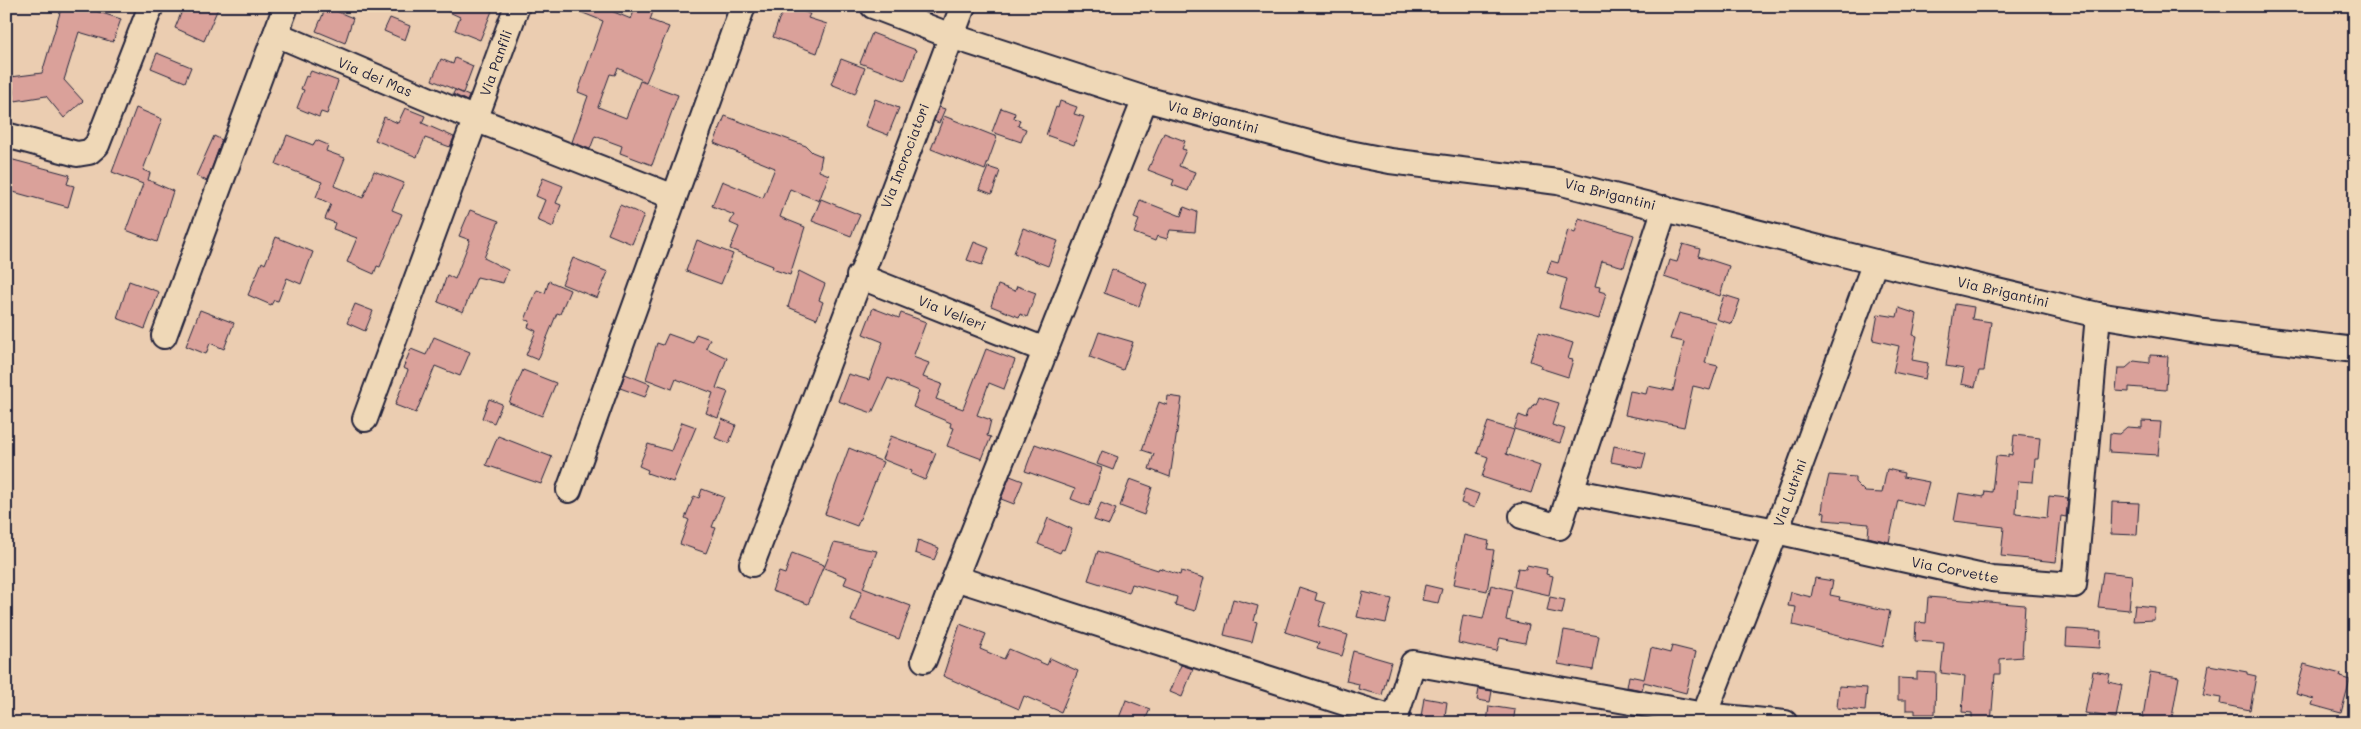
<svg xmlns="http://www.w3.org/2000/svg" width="2361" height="729" font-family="Mali,sans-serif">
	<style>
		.building { fill: #daa19a; stroke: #22223b }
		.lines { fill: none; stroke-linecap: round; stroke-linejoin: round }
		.minor-casing { stroke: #22223b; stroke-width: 28 }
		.minor { stroke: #efd8b7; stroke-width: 24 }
		.labels { text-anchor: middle; stroke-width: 4; stroke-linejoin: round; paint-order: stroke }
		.street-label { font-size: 14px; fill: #22223b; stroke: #efd8b7 }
	</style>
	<rect width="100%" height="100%" fill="#ebcdb1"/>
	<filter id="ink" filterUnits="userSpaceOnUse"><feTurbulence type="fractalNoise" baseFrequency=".02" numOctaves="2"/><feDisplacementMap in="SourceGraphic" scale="10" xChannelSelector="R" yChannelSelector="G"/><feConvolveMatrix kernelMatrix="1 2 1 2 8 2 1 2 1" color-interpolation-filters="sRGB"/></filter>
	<g filter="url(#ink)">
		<g class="building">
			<polygon points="62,6 90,6 89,9 121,19 113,42 79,32 64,80 83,101 64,118 46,96 15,101 11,77 42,73"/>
			<polygon points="184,6 219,6 204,41 175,28"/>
			<polygon points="436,6 479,6 492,11 480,40 455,30 460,17"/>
			<polygon points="580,6 599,6 631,19 636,6 655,6 650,20 669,27 646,82 618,68 615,75 610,74 598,107 626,118 640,81 678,95 652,165 620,153 622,146 595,136 590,149 572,142 588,96 578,92 603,21 578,11"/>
			<polygon points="326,7 353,18 345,43 316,31"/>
			<polygon points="793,8 810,14 808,18 827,24 817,53 773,37 779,19 783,13"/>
			<polygon points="390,18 410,26 405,40 384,31"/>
			<polygon points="872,33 916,50 905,80 860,63"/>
			<polygon points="157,53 191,67 185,82 151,68"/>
			<polygon points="455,58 473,66 463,93 432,80 441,59 453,64"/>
			<polygon points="841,59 865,68 855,94 831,84"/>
			<polygon points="311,71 338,81 327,114 321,112 319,117 297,108 304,90 301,89 306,76 308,77"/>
			<polygon points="455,90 469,96 467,101 453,94"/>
			<polygon points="875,99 899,108 888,135 865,126"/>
			<polygon points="1060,101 1077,107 1074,114 1084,117 1074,145 1046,135 1056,107 1058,108"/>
			<polygon points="939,107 945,109 939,123 934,121"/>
			<polygon points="136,108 162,119 143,170 150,173 148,180 173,191 157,242 126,230 143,184 112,172"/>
			<polygon points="405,108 425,116 422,123 454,137 450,147 425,138 417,157 375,140 384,117 398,123"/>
			<polygon points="1001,108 1015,113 1014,118 1020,120 1018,126 1026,129 1021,142 992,132"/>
			<polygon points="725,116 806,146 812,152 822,156 819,171 829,175 819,201 790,189 780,217 805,227 790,275 772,269 773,266 730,249 739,227 730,223 734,215 712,206 722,181 763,198 775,168 714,143"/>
			<polygon points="944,116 997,137 985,170 931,149"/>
			<polygon points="1164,133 1185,141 1182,149 1186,150 1179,166 1195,172 1188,191 1172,185 1174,180 1148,170"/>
			<polygon points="287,135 313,145 316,140 328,145 326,151 345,158 334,186 363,198 374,171 404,183 392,210 402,214 380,267 377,266 374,274 347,262 357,238 333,229 335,223 325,219 331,204 316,197 322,182 276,164"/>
			<polygon points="214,136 222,140 207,181 196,176"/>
			<polygon points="6,158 70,175 67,184 74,186 68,207 6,190"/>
			<polygon points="988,167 1000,171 992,194 979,189"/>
			<polygon points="543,178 563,186 556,203 561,205 553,227 537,220 545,200 536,196"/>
			<polygon points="821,199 860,215 851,236 812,221"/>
			<polygon points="1140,200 1181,216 1184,207 1197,212 1195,232 1170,230 1167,239 1157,236 1155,241 1134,233 1139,220 1134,218"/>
			<polygon points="620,205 644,215 632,244 608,234"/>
			<polygon points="470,210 499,221 484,258 508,270 503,283 477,277 463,312 438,302 447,275 455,279 470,240 459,236"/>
			<polygon points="1579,218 1634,235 1624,267 1602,261 1595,286 1600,287 1599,291 1606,293 1599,319 1559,308 1567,279 1547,273 1551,261 1558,263 1568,230 1575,233"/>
			<polygon points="1023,228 1058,241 1048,266 1014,253"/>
			<polygon points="276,237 313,252 301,284 287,278 278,301 274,300 271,305 248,295 262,262 265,264"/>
			<polygon points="697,240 733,254 721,284 686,271"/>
			<polygon points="974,242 989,248 982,265 967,260"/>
			<polygon points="1683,244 1700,249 1698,256 1729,266 1720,296 1664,277 1669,260 1677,262"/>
			<polygon points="573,258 608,272 597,298 562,284"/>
			<polygon points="1112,269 1147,284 1139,306 1104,293"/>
			<polygon points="799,271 825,284 819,300 823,302 817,319 788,307"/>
			<polygon points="129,281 159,292 145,329 117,318"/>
			<polygon points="549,281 570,290 560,314 557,313 538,360 526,355 536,331 528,327 530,321 525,320 537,290 545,293"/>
			<polygon points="998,285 1015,291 1017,286 1036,293 1027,317 1020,314 1019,317 991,306"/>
			<polygon points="1724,295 1740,300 1732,324 1716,319"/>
			<polygon points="355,304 373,311 365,331 347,323"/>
			<polygon points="1955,304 1974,307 1972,319 1991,322 1984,371 1979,371 1975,387 1961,384 1964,369 1946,366"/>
			<polygon points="873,308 899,318 901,313 926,322 913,357 929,363 923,377 942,384 936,399 963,409 986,349 1015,360 1004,389 989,383 977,415 991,420 987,436 991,437 982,459 947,446 954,428 950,427 951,423 913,407 919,391 888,378 872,413 838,401 848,374 869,380 883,342 863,334"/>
			<polygon points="1899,308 1917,314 1913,335 1917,336 1912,360 1928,363 1925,379 1893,372 1899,346 1873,340 1878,314 1897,317"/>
			<polygon points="200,310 234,323 224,349 210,343 206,354 186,346"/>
			<polygon points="1679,313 1715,322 1705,363 1718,366 1710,390 1693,386 1684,427 1625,415 1630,391 1646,394 1648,386 1673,391 1684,342 1670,339"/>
			<polygon points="1099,332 1133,342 1123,370 1090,357"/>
			<polygon points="1539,332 1573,343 1568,359 1573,360 1568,377 1540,368 1541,365 1530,361"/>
			<polygon points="668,334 693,343 696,334 710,339 706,348 727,358 716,388 728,392 718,418 706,413 713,393 676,379 672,389 646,379 657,343 663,345"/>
			<polygon points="434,337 470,352 460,376 435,366 416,413 395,405 408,370 403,368 411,349 426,355"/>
			<polygon points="2150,355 2168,356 2166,390 2129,387 2129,392 2116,391 2118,368 2126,368 2134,361 2150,363"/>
			<polygon points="523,370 556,383 542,416 509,403"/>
			<polygon points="625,374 650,384 645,397 620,388"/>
			<polygon points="1168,396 1182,398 1170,477 1149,469 1154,454 1142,450 1159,402 1167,405"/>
			<polygon points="1539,397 1559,403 1552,425 1565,429 1560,443 1514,429 1519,415 1527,418 1530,409 1532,409 1534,404 1536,405"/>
			<polygon points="489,399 502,404 494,423 482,418"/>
			<polygon points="722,419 736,425 729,443 715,438"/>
			<polygon points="2142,421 2161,422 2158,455 2109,452 2110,433 2119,434 2127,427 2142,428"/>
			<polygon points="682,422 696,427 673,482 647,473 648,470 639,466 648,444 671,451"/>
			<polygon points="1488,422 1514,430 1506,454 1540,466 1531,493 1482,477 1488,457 1477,453"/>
			<polygon points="2014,435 2040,438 2038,459 2035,459 2033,482 2018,481 2016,514 2047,518 2049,496 2068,498 2066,517 2061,516 2056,562 2001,556 2004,527 1954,521 1959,493 1984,497 1985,491 1992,492 1996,456 2008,457 2008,454 2012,455"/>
			<polygon points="498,436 552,457 541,484 486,465"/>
			<polygon points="891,436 936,453 925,480 911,474 912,471 882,459"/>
			<polygon points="1035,444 1102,468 1089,506 1071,499 1075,489 1025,471"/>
			<polygon points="1614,446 1646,453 1642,468 1611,462"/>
			<polygon points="849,448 883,462 857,526 825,514"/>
			<polygon points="1102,451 1118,457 1113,470 1097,464"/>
			<polygon points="1887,469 1904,473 1903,477 1929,482 1923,506 1898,500 1889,542 1868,537 1869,524 1824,520 1825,513 1822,512 1824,496 1829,475 1855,477 1855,482 1865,492 1882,493"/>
			<polygon points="1010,476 1023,481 1014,504 1001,499"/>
			<polygon points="1130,479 1152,487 1144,515 1120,506"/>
			<polygon points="702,489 724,497 712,527 716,528 706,553 680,544 689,520 685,518 694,496 699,498"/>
			<polygon points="1465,489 1479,494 1474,508 1461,503"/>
			<polygon points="2112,502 2139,503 2137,535 2111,534"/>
			<polygon points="1101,503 1116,509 1109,525 1094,520"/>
			<polygon points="1048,518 1072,529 1064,550 1062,549 1060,553 1038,544"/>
			<polygon points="1464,535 1489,541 1487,549 1494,550 1487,591 1454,584"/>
			<polygon points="918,540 939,548 934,560 915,553"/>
			<polygon points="834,543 877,551 863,588 911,606 899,639 851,621 862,591 844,584 847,577 824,568"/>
			<polygon points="1098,551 1158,570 1159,568 1180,575 1181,571 1204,578 1195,611 1175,605 1177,597 1132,584 1129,593 1088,580"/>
			<polygon points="792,553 824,565 808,604 772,591 779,572 785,574"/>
			<polygon points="1527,565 1547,569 1546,574 1553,576 1549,595 1514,587 1518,568 1526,569"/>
			<polygon points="2103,572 2132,575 2129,610 2098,607"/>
			<polygon points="1815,578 1833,581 1830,595 1840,597 1839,600 1890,611 1883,647 1793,625 1796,607 1788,606 1791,592 1811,597"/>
			<polygon points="1425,585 1442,589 1438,603 1422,600"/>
			<polygon points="1491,585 1512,590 1506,620 1529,625 1525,643 1500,638 1497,651 1458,643 1463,615 1483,619"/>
			<polygon points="1299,587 1317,593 1315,600 1325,603 1318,626 1348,635 1342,656 1317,649 1319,643 1285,632"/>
			<polygon points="1363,592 1392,599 1386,623 1357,617"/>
			<polygon points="1550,597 1565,600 1562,614 1547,611"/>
			<polygon points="1928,597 2025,605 2022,657 2000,659 2000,674 1995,674 1991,723 1972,723 1972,713 1962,712 1965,676 1941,673 1944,643 1915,641 1916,622 1926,623"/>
			<polygon points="1233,599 1258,606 1254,621 1257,622 1252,642 1224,635"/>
			<polygon points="2135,605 2155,607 2154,620 2133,621"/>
			<polygon points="960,624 986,634 980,649 1004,659 1009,649 1047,665 1050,658 1078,671 1061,712 1024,696 1019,709 943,676"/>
			<polygon points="2067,629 2101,631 2100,648 2066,646"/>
			<polygon points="1564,630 1599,636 1593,670 1558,664"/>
			<polygon points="1672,646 1696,652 1686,693 1644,682 1642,690 1627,687 1629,676 1644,679 1651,648 1670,653"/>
			<polygon points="1353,651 1391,662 1382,695 1358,689 1359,684 1346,681"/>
			<polygon points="2304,664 2341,674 2340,677 2350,680 2341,713 2312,705 2314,699 2296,694"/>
			<polygon points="1181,665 1193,669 1182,697 1170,692"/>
			<polygon points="2209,665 2247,672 2247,674 2256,676 2250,710 2220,704 2221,698 2203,695"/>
			<polygon points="2093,671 2110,674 2108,682 2122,685 2116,718 2085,713"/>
			<polygon points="1917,672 1936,673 1935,714 1915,714 1915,710 1906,710 1906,700 1898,700 1898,678 1917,679"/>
			<polygon points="2150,672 2179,677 2171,723 2142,723"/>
			<polygon points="1839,686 1867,688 1865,711 1837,708"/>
			<polygon points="1479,689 1492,691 1490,702 1477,700"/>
			<polygon points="1424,698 1447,702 1444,723 1420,723"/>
			<polygon points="1126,700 1150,709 1144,723 1117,723"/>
			<polygon points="1489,706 1515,710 1513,723 1487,723"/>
		</g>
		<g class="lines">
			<defs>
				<g id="minor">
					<polyline points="873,6 951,36 1145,99 1339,151 1390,161 1558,182 1875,262 2098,315 2204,332 2355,350"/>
					<polyline points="276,34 475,119 674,197"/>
					<polyline points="1145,99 955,578 1395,719 1413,663 1704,715 1785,723"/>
					<polyline points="6,135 77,154 89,152 97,145 151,6"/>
					<polyline points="859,276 1045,350"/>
					<polyline points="164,336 286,6"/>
					<polyline points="365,419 517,6"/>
					<polyline points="569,490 743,6"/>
					<polyline points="1571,491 1776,531 1992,579 2074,585 2098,315"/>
					<polyline points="1522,516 1559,527 1665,208"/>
					<polyline points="752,564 963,6"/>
					<polyline points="924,660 955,578"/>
					<polyline points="1701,723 1776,531 1875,262"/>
				</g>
			</defs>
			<use href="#minor" class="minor-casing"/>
			<use href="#minor" class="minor"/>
		</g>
	</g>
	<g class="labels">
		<g class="street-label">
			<text transform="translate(496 63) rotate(-70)" y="5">Via Panfili</text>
			<text transform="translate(375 77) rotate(23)" y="5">Via dei Mas</text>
			<text transform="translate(1213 117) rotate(15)" y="5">Via Brigantini</text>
			<text transform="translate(905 156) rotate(-69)" y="5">Via Incrociatori</text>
			<text transform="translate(1610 194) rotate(14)" y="5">Via Brigantini</text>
			<text transform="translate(2003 292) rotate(13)" y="5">Via Brigantini</text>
			<text transform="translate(952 313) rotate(22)" y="5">Via Velieri</text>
			<text transform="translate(1790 493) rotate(-70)" y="5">Via Lutrini</text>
			<text transform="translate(1955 570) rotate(11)" y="5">Via Corvette</text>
		</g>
	</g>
	<rect width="2361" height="729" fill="none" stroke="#efd8b7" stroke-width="25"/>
	<rect x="12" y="12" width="2336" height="704" fill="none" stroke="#22223b" stroke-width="2" filter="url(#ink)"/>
</svg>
